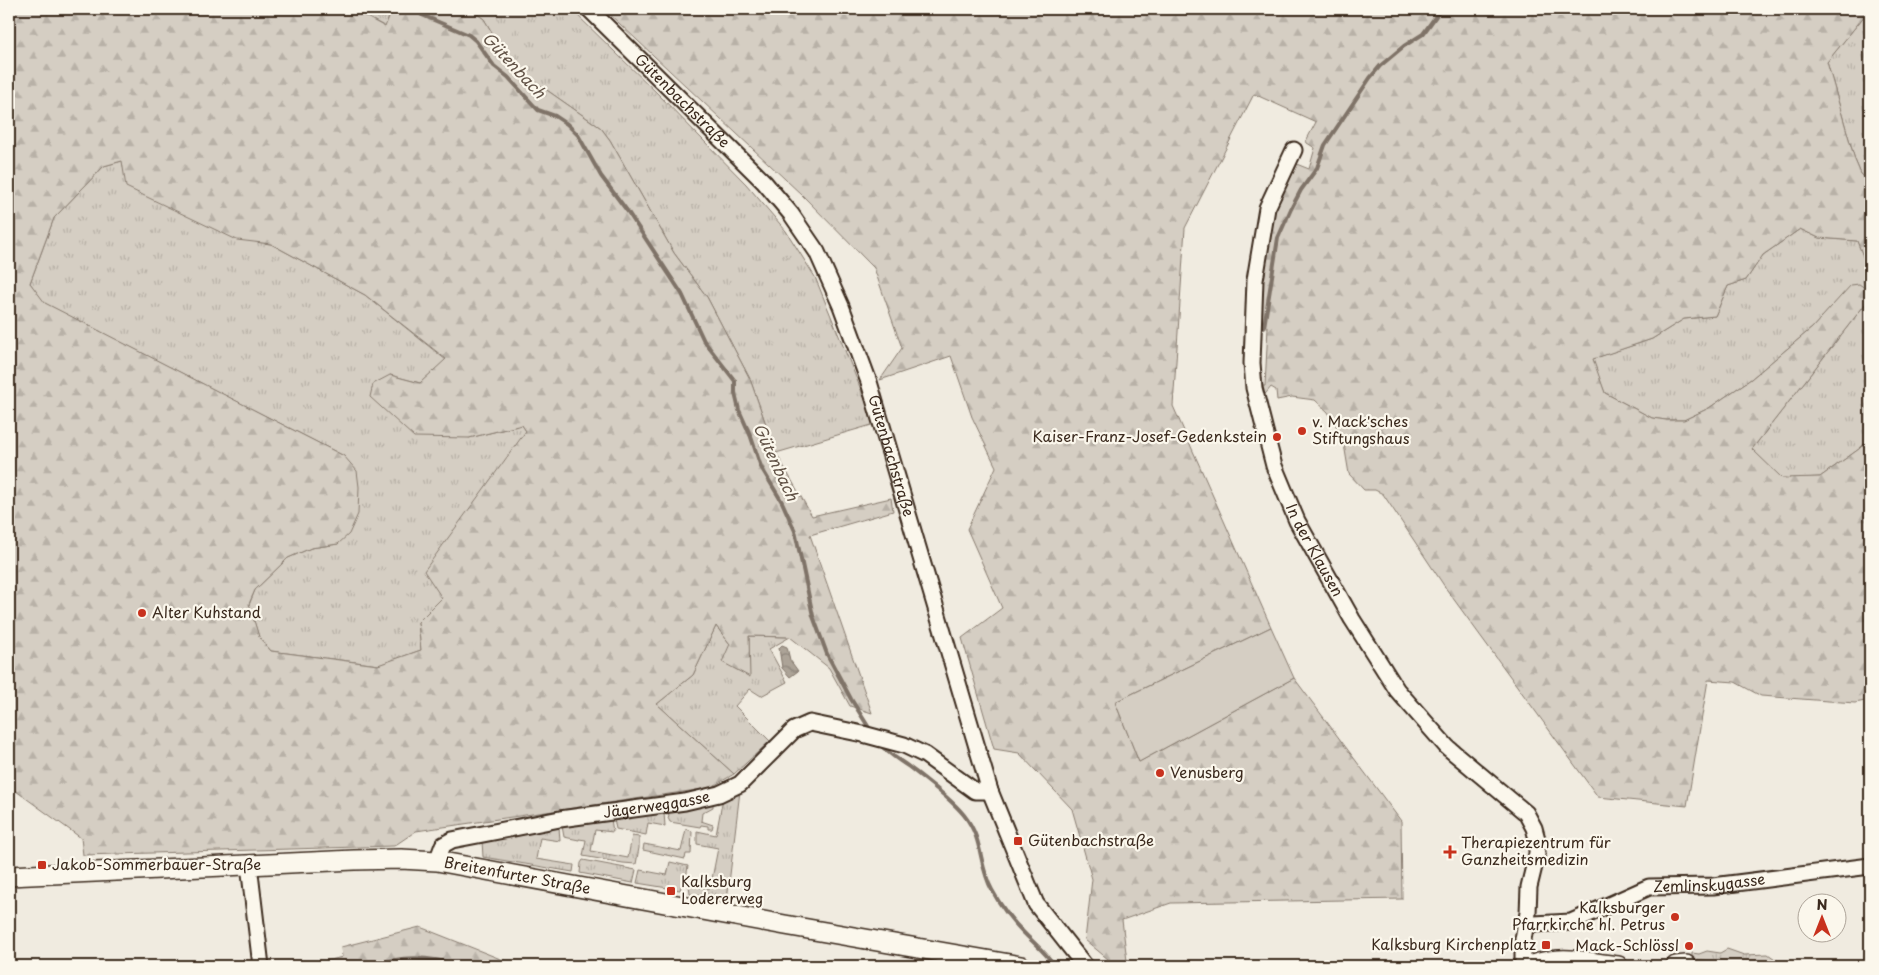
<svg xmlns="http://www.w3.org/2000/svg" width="1879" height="975" font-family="'Playpen Sans',sans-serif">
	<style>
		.grass { fill: url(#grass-tufts); stroke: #887c70 }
		.forest { fill: url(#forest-firs); stroke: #887c70; fill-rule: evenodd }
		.garden { fill: #d5cec3; stroke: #887c70 }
		.water { fill: url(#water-waves); stroke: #7f7367 }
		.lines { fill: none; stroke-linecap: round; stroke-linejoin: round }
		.stream { stroke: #7f7367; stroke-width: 4 }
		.minor-casing { stroke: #3b2a1e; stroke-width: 19 }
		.major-casing { stroke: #3b2a1e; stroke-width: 22 }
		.minor { stroke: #fbf7ec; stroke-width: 15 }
		.major { stroke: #fbf7ec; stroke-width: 19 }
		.poi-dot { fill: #c8321e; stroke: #fbf7ec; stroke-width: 2 }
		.labels { text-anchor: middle; stroke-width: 4.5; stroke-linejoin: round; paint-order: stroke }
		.street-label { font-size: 15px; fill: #3b2a1e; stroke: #fbf7ec }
		.poi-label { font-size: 15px; fill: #3b2a1e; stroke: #fbf7ec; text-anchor: start }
		.water-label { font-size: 16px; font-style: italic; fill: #635448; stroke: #fbf7ec }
	</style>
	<defs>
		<pattern id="grass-tufts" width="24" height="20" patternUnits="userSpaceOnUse" patternTransform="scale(1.25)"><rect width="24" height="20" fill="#d5cec3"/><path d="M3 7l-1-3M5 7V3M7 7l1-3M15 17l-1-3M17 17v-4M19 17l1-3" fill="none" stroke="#b8b1a7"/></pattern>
		<pattern id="forest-firs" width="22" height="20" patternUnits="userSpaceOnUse" patternTransform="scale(1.25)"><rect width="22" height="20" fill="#d5cec3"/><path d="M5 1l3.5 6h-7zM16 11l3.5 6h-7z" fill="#b8b1a7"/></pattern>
		<pattern id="water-waves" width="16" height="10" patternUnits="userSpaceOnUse" patternTransform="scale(1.25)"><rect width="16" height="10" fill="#aca397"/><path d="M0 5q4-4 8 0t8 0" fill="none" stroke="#8d857b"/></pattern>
	</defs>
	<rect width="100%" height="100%" fill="#f0ebe0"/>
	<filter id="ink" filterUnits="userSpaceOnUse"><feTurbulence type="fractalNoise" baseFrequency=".02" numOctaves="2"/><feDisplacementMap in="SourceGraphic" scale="10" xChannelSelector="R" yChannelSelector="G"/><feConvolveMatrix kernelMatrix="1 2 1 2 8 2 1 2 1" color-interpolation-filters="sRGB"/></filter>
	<g filter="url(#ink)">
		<g class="grass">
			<polygon points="352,9 392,9 386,27"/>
			<polygon points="470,9 571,9 658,94 746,184 786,231 815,277 875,424 776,453 750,379 707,297 674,253 610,140 601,128 511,65 484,19"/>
			<polygon points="1870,9 1870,182 1861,174 1855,160 1827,62"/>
			<polygon points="122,161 237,239 271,244 365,295 446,360 420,383 390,375 469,438 522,425 526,431 442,598 418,622 421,650 379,665 271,651 259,637 249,605 255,590 288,558 311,548 338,544 344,456 44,303 30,283 54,218 104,166"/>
			<polygon points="1800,229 1819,238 1857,241 1865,261 1870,261 1870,438 1859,449 1820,477 1782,479 1752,449 1866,303 1851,286 1812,328 1751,379 1709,408 1684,420 1666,420 1652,418 1605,393 1592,359 1652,339 1684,319 1715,316 1728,286 1746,280 1763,255"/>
			<polygon points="716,626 730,644 749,677 749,636 790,637 769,649 787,682 761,696 750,689 735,706 770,741 734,774 657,704 693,675"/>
			<polygon points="740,791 727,900 690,894 689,885 710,889 718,848 697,844 697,831 716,835 723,798"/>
			<polygon points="713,803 713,807 702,813 701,821 713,825 712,829 708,829 708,826 701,825 700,827 670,822 668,818 669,815 667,812"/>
			<polygon points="664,813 665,826 648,823 646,835 616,829 614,819"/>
			<polygon points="611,819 613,832 595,830 591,851 628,858 632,836 639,837 639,848 636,864 623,863 583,856 586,840 579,839 579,840 564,837 562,826"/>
			<polygon points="559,827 560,841 540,838 536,859 574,865 573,872 483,857 482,841"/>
			<polygon points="686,829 692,831 691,854 686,854 685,859 643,850 644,844 681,851"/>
			<polygon points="583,860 636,870 633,883 580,873 581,863"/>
			<polygon points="670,862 688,866 686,878 682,883 680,890 637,883 640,870 667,875"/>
			<polygon points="1727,949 1744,955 1768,954 1785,966 1728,966 1712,961 1692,959 1692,953 1699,954 1707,951 1720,953"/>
		</g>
		<g class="forest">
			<path d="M 9,9 L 352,9 L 385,27 L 392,9 L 470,9 L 484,19 L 511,65 L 601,128 L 610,140 L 674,253 L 707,297 L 750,379 L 776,453 L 812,516 L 891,498 L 893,511 L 810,535 L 872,713 L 850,706 L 829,668 L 790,637 L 749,636 L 750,677 L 722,662 L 730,644 L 716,626 L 693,675 L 657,704 L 734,774 L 710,788 L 416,831 L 394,846 L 83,855 L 81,838 L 9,786 ZM 122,161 L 126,187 L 237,240 L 271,244 L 365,295 L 446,359 L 420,383 L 390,375 L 373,384 L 370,397 L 414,437 L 469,438 L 522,425 L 526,431 L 424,571 L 442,598 L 418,622 L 421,650 L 378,665 L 271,651 L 259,637 L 249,604 L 255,590 L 288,558 L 311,548 L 338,544 L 349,534 L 358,514 L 359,487 L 357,471 L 344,456 L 45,303 L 30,283 L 54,218 L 104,166 Z"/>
			<polygon points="604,9 1870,9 1827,62 1855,160 1861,174 1870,182 1870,261 1865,261 1857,241 1819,238 1800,229 1763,255 1746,280 1728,286 1715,316 1684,319 1652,339 1593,359 1605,393 1652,418 1666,420 1684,420 1709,408 1751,379 1812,328 1851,285 1859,284 1865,288 1868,294 1866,303 1752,449 1782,478 1820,477 1859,449 1870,438 1870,700 1855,703 1761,696 1735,682 1708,680 1687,806 1598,797 1447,590 1383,494 1375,490 1364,490 1349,474 1344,444 1338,429 1328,412 1315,400 1292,397 1277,400 1276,390 1271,387 1261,399 1260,386 1265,386 1268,327 1258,326 1259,300 1269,217 1294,163 1309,169 1315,148 1307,143 1306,141 1316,122 1254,94 1185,228 1173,406 1271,627 1115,702 1139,762 1294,678 1401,821 1402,899 1171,903 1122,920 1127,961 1115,965 1085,940 1092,879 1072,809 1019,753 994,749 962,638 1002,608 967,529 996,467 972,417 951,356 880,380 902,348 874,268 802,195"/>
			<polygon points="420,927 518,966 309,966 342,957 341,947"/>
		</g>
		<polygon class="garden" points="1271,627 1294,678 1139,762 1115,702"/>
		<polygon class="water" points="782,645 787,647 790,660 798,671 790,677 782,668 779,648"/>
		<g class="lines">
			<g class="stream">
				<polyline points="415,9 422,15 469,35 476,41 494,66 508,77 538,110 555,116 567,124 578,135 601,176 628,212 682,294 704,341 735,381 735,393 739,410 751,437 761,467 782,502 795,531 813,616 827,654 851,699 871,731"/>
				<polyline points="1264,327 1278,238 1291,209 1301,190 1317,168 1325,145 1370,78 1380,66 1404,46 1423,34 1441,9"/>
				<path d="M 879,743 C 888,754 898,759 909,767 C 927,781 949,797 964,815 C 984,840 978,865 992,890 C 1000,905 1012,921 1024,933 C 1035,944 1046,953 1055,966"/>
				<path d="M 374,966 C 403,954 432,957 461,966"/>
			</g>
			<defs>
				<g id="minor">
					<path id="s1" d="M 589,9 L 764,182 L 791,214 L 817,252 L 841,306 L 869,382 L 990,791 L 1036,904 L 1085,966"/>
					<path id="s2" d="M 1294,150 L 1267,208 L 1255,280 L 1252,363 L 1254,388 L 1274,466 L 1297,521 L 1352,619 L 1397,690 L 1447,747 L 1526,813 L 1534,828 L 1537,839 L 1537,854 L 1529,887 L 1528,913 L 1523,939 L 1523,966"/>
					<path id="s3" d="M 437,861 L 443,845 L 452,840 L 560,819 L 685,802 L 719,794 L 740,784 L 794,730 L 810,723 L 863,734 L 904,745 L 925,755 L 975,791 L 990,791"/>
					<polyline points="249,865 261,966"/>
					<path id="s4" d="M 1525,926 L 1534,924 L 1571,922 L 1649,887 L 1713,886 L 1870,866"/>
				</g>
				<g id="major">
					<path id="s5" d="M 9,876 L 354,860 L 401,859 L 437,861 L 785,925 L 1021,966"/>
					<path d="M 1528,966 C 1565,954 1582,962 1618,966"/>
					<polyline points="1676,966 1686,965"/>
				</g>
			</defs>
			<use href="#minor" class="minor-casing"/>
			<use href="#major" class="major-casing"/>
			<use href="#minor" class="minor"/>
			<use href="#major" class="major"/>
		</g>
	</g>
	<g class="poi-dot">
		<circle cx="1302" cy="431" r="5"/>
		<circle cx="1277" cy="437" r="5"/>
		<circle cx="142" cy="613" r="5"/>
		<circle cx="1160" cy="773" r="5"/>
		<rect x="1013" y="836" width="10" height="10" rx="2.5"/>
		<path d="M1447.5 844.5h5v5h5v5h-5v5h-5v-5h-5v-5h5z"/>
		<rect x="37" y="860" width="10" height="10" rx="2.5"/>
		<rect x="666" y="886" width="10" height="10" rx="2.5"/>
		<circle cx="1675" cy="917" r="5"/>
		<rect x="1541" y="940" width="10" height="10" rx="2.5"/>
		<circle cx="1689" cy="946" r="5"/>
	</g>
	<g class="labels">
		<g class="street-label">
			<text dy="5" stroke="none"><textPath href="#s1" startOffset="131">Gütenbachstraße</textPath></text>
			<text dy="5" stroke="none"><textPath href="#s1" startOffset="551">Gütenbachstraße</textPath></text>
			<text dy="5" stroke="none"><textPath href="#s2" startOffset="419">In der Klausen</textPath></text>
			<text dy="5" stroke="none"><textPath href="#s3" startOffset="235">Jägerweggasse</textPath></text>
			<text dy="5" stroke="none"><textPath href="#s5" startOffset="510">Breitenfurter Straße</textPath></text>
			<text dy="5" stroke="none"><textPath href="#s4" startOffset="192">Zemlinskygasse</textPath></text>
		</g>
		<g class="poi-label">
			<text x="1312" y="427">v. Mack'sches<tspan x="1312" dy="17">Stiftungshaus</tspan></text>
			<text x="1267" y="442" text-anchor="end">Kaiser-Franz-Josef-Gedenkstein</text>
			<text x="152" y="618">Alter Kuhstand</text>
			<text x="1170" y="778">Venusberg</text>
			<text x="1028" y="846">Gütenbachstraße</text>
			<text x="1461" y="848">Therapiezentrum für<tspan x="1461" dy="17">Ganzheitsmedizin</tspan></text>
			<text x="52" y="870">Jakob-Sommerbauer-Straße</text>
			<text x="681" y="887">Kalksburg<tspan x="681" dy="17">Lodererweg</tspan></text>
			<text x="1665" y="913" text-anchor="end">Kalksburger<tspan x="1665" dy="17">Pfarrkirche hl. Petrus</tspan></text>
			<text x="1536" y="950" text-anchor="end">Kalksburg Kirchenplatz</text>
			<text x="1679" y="951" text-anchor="end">Mack-Schlössl</text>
		</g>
		<g class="water-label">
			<text transform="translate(514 65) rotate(47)" y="6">Gütenbach</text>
			<text transform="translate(776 462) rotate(65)" y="6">Gütenbach</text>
		</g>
	</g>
	<rect width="1879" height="975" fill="none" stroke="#fbf7ec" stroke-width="30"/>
	<rect x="15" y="15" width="1849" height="945" fill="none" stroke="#3b2a1e" stroke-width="2" filter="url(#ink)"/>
	<g transform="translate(1822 918)"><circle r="24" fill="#fbf7ec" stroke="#aea59a"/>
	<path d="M0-4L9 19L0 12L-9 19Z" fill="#c8321e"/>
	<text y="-8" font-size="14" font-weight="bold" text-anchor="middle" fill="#3b2a1e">N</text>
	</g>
</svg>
